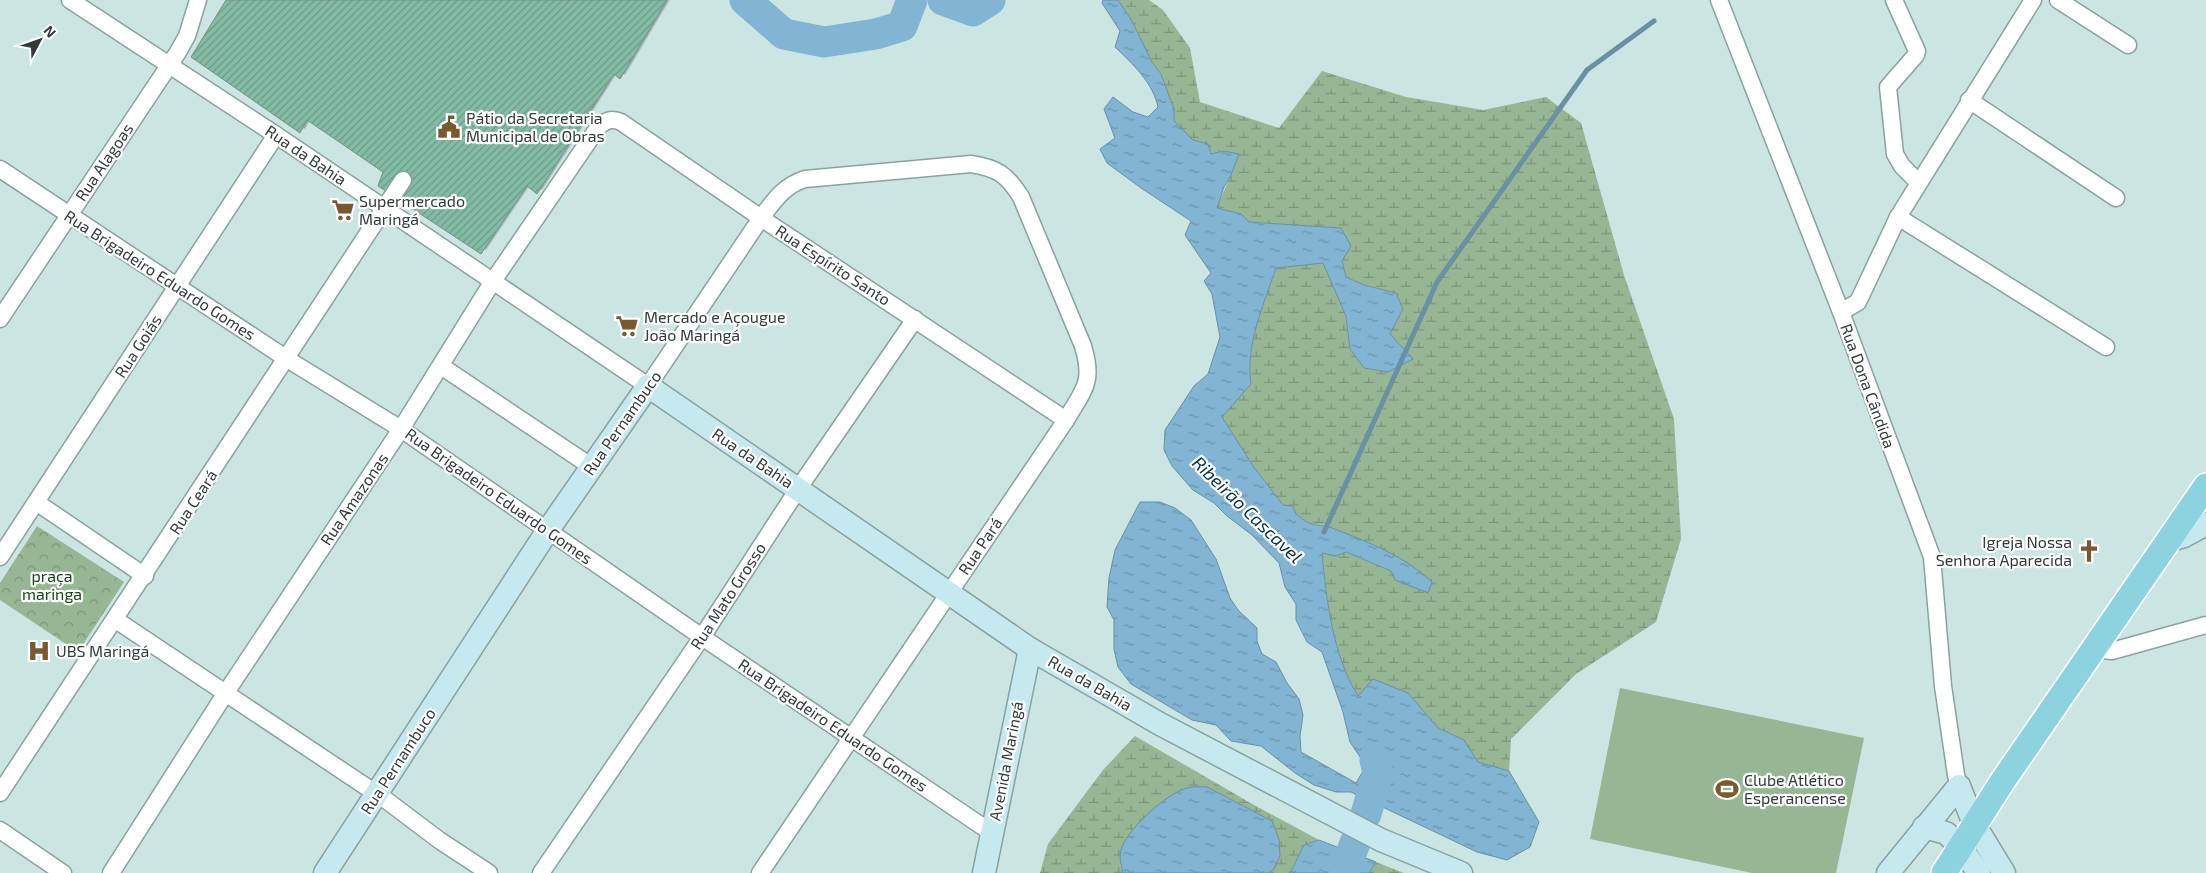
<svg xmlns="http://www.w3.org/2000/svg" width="2206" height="873" font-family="'Exo 2',sans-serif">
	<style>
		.grass { fill: #97b694 }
		.wetland { fill: url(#wetland-marsh) }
		.park { fill: url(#park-crowns) }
		.water { fill: url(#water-ripples); stroke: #6a90a5 }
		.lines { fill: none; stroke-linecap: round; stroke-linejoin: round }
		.stream { stroke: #6a90a5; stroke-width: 5 }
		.river { stroke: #82b4d3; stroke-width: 31 }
		.building { fill: url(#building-hatch); stroke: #7a8f86; filter: url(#shadow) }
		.street-casing { stroke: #89a2a0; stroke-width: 19 }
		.secondary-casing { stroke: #89a2a0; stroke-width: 25 }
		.primary-casing { stroke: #fff; stroke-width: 28 }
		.street { stroke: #fff; stroke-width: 16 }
		.secondary { stroke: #c6e9ef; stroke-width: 22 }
		.primary { stroke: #8cd3df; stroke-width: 25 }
		.labels { text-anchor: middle; stroke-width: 4.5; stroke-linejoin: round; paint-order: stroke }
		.poi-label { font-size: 16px; fill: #313b3a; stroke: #fff; text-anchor: start }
		.street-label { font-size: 16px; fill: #313b3a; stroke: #fff }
		.park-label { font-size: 16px; fill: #134712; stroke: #fff }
		.water-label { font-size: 18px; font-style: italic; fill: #053146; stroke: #fff }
	</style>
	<defs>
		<pattern id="wetland-marsh" width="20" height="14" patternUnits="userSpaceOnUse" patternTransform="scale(1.25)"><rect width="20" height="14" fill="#97b694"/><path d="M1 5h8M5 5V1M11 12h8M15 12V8" fill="none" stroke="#7c957a"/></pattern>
		<pattern id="park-crowns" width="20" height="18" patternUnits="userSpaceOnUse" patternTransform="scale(1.25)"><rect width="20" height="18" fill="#97b694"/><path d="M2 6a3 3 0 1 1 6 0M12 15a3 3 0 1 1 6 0" fill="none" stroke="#7c957a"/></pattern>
		<pattern id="water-ripples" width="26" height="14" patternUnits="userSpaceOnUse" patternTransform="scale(1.25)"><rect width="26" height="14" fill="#82b4d3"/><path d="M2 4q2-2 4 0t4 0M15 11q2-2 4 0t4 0" fill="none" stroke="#6b94ac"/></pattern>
		<pattern id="building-hatch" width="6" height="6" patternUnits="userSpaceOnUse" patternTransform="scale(1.25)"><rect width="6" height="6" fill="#83bca4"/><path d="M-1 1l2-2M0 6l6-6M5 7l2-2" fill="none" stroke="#6c9a87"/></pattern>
		<filter id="shadow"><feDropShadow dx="4.5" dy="-4.5" stdDeviation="0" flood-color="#0004"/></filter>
	</defs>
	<rect width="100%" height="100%" fill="#cae5e2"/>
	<polygon class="grass" points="1620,688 1864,738 1836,873 1752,873 1590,839"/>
	<g class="wetland">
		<path d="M 1118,0 L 1149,0 L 1163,10 L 1190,48 L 1200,102 L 1279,128 L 1322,71 L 1406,97 L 1483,110 L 1546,97 L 1581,123 L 1624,275 L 1674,419 L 1681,539 L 1656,622 L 1576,674 L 1511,739 L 1509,771 L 1478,762 L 1464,740 L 1438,728 L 1408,693 L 1358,696 C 1331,652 1328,603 1322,552 L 1345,552 L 1391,571 L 1428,593 L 1380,549 L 1325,525 L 1310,524 L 1283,505 L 1253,466 L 1221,417 L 1251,384 C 1245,345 1264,304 1276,268 L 1323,263 L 1346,316 L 1350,349 L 1364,368 L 1388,372 L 1390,334 L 1403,309 L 1396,293 L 1364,285 L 1346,277 L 1342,261 L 1341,228 L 1249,222 L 1241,214 L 1217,208 C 1222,193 1230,180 1233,165 L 1224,151 L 1211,154 L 1208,144 L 1193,140 L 1173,121 L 1174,109 L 1161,74 L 1152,62 L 1132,21 Z"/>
		<polygon points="1135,736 1254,805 1319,840 1304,845 1290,873 1268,873 1274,869 1272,821 1207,787 1120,865 1123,873 1040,873 1048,844 1103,770"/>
		<polygon points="1376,862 1404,873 1369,873"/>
	</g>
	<polygon class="park" points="37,526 124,582 78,652 0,600 0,583"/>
	<g class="water">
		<path d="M 1103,0 L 1118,0 L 1132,21 L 1152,62 L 1161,74 L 1174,109 L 1174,121 L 1193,140 L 1208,144 L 1211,154 L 1224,151 L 1239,154 L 1231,175 L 1224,187 L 1217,208 L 1241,214 L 1249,222 L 1341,228 L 1351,246 L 1342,261 L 1346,277 L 1364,285 L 1396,293 L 1403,309 L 1390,334 L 1413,359 L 1388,372 L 1364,368 L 1350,349 L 1346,316 L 1323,263 L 1276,268 C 1264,303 1245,346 1251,384 L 1222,417 L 1253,466 L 1283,505 L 1293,506 L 1296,514 C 1300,517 1305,521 1309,523 C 1316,526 1325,525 1332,528 C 1366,541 1405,556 1432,582 L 1428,593 L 1395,580 L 1391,571 L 1346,552 L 1336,556 L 1322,553 C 1327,602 1332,653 1358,696 L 1373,679 L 1408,693 L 1438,728 L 1464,740 L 1478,762 L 1509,771 L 1539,822 L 1530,847 L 1507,860 L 1477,852 L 1351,792 L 1336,792 L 1314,785 L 1295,773 L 1261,746 L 1231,741 L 1216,725 L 1192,720 L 1131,684 L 1118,667 L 1114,649 L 1114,620 L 1107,607 L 1109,578 L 1115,550 L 1140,502 L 1160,502 L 1175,508 L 1191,520 L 1216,559 L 1230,598 L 1238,610 L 1257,628 L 1257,641 L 1262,654 L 1276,662 L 1287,683 L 1299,699 L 1303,715 L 1300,736 L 1301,752 L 1356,783 L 1366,766 L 1350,742 L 1343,712 L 1322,652 L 1307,642 L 1296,620 L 1296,604 L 1285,587 L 1279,563 L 1252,535 L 1227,516 L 1214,503 L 1193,490 L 1172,466 L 1164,450 L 1165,430 L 1194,386 L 1208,374 L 1220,337 L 1212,294 L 1204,281 L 1211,273 L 1185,235 L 1191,221 L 1141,188 L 1107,163 L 1100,149 L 1115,138 L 1104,109 L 1113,97 L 1133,112 L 1148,117 L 1158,107 C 1153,83 1133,64 1115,47 L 1120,31 L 1102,3 Z"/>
		<path d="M 1207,787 L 1272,821 L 1279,839 L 1280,856 L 1274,869 L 1268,873 L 1123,873 C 1121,866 1119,858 1121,850 C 1127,829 1167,793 1187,788 C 1193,786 1201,787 1207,787 Z"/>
		<polygon points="1319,840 1376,862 1369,873 1290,873 1304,845"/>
	</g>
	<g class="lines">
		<polyline class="stream" points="1324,532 1437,282 1587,70 1654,21"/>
		<g class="river">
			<polyline points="745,0 784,34 824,42 876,34 902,26 912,0"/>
			<polyline points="943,0 973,11 990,0"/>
			<polyline points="1366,814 1378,773 1375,760"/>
			<polyline points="1344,873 1355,843"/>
		</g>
	</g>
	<polygon class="building" points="226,0 667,0 620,79 614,74 537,194 527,186 481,254 378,186 383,172 307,120 300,133 191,57"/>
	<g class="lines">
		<defs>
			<g id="street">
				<path d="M 70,0 L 276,135 L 648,386 L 761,218 C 774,201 783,186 805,179 L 971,164 C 998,168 1007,175 1021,197 L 1083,346 C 1094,383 1084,389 1066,420 L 760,873"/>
				<polyline points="1719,0 1841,312 1932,557 1943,686 1956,775 1959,786"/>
				<polyline points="1894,0 1917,51 1916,55 1888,87 1895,154 1902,166 1918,182"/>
				<polyline points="2058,0 2128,45"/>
				<polyline points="1969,100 2116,198"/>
				<polyline points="0,169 287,359 401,429 702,637 992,833"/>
				<polyline points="1898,217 2106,347"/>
				<polyline points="1841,312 1858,302 1898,217 2033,0"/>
				<polyline points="0,319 178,52 187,36 198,0"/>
				<polyline points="441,366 592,467"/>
				<polyline points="36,502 145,576"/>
				<polyline points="0,557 276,135"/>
				<polyline points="116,620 386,800 439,840 489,873"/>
				<polyline points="2093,649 2112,651 2206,625"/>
				<polyline points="0,793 403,180"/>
				<polyline points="0,830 63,873"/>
				<path d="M 111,873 L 225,694 L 401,429 L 493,281 L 599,126 C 607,120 612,118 621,122 L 761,218 L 1066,420"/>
				<polyline points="541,873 702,637 798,489 915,319"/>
			</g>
			<g id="secondary">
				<polyline points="2168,541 2184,536 2206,524"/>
				<polyline points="1924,827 1946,833 1960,846 1979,873"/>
				<polyline points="325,873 548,530 648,386 1030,649 1160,724 1381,840 1461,873"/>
				<polyline points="984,873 1030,649"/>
				<polyline points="1888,873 1959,786 1974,824 2004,873"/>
			</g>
			<polyline id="primary" points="1944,873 2002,782 2206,486"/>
		</defs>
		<use href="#street" class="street-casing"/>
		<use href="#secondary" class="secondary-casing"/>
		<use href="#primary" class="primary-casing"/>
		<use href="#street" class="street"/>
		<use href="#secondary" class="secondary"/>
		<use href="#primary" class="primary"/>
	</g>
	<defs>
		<symbol id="civic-bare" viewBox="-9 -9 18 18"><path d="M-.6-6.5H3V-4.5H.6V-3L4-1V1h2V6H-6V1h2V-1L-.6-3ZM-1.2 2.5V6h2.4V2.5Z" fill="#795a2f" stroke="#fff" stroke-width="2.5" paint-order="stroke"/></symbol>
		<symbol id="supermarket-bare" viewBox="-9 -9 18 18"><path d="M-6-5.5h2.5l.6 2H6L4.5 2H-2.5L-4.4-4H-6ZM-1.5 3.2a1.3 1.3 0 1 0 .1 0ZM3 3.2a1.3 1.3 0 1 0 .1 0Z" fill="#795a2f" stroke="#fff" stroke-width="2.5" paint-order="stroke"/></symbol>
		<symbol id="church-bare" viewBox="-9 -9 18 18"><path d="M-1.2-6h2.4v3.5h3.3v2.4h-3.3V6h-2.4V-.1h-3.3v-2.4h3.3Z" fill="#795a2f" stroke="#fff" stroke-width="2.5" paint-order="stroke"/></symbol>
		<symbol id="hospital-bare" viewBox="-9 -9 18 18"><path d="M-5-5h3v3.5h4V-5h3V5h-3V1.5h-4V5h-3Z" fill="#795a2f" stroke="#fff" stroke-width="2.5" paint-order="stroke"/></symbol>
		<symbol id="stadium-bare" viewBox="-9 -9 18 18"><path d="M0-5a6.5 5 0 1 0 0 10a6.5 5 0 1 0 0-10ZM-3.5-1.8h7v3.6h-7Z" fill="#795a2f" stroke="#fff" stroke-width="2.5" paint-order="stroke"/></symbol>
	</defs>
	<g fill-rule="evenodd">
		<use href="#civic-bare" x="433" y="111" width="32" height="32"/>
		<use href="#supermarket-bare" x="327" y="194" width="32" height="32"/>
		<use href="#supermarket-bare" x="611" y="310" width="32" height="32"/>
		<use href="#church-bare" x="2073" y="535" width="32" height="32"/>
		<use href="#hospital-bare" x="23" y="635" width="32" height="32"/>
		<use href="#stadium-bare" x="1711" y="773" width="32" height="32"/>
	</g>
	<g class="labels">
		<g class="poi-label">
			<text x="466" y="124">Pátio da Secretaria<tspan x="466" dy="18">Municipal de Obras</tspan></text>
			<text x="359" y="207">Supermercado<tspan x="359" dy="18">Maringá</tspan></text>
			<text x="644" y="323">Mercado e Açougue<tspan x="644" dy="18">João Maringá</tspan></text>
			<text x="2072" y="548" text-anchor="end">Igreja Nossa<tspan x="2072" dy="18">Senhora Aparecida</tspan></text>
			<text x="56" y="657">UBS Maringá</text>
			<text x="1744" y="786">Clube Atlético<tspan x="1744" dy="18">Esperancense</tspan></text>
		</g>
		<g class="street-label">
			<text transform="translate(306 155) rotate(34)" y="6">Rua da Bahia</text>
			<text transform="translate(104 162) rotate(-56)" y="6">Rua Alagoas</text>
			<text transform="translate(833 265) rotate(33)" y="6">Rua Espírito Santo</text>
			<text transform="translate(160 275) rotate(33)" y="6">Rua Brigadeiro Eduardo Gomes</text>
			<text transform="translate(138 346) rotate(-57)" y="6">Rua Goiás</text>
			<text transform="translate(1868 386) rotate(70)" y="6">Rua Dona Cândida</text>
			<text transform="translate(622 423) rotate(-55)" y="6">Rua Pernambuco</text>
			<text transform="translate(753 458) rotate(34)" y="6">Rua da Bahia</text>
			<text transform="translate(499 496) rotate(35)" y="6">Rua Brigadeiro Eduardo Gomes</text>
			<text transform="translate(354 499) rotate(-56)" y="6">Rua Amazonas</text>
			<text transform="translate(193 502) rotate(-57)" y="6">Rua Ceará</text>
			<text transform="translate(980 546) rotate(-56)" y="6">Rua Pará</text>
			<text transform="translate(728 596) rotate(-57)" y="6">Rua Mato Grosso</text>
			<text transform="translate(1090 683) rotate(30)" y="6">Rua da Bahia</text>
			<text transform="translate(833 725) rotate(34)" y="6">Rua Brigadeiro Eduardo Gomes</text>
			<text transform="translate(398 761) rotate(-57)" y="6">Rua Pernambuco</text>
			<text transform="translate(1006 761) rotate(-79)" y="6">Avenida Maringá</text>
		</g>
		<g class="park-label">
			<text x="52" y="582">praça<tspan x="52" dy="18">maringa</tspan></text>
		</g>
		<g class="water-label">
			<text transform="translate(1247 510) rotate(44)" y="6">Ribeirão Cascavel</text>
		</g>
	</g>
	<g transform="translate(40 40) rotate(49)" stroke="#ffffff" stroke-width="4" paint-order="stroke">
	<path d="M0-4L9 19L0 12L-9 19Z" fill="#313b3a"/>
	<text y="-8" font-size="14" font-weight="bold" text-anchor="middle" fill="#313b3a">N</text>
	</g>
</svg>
